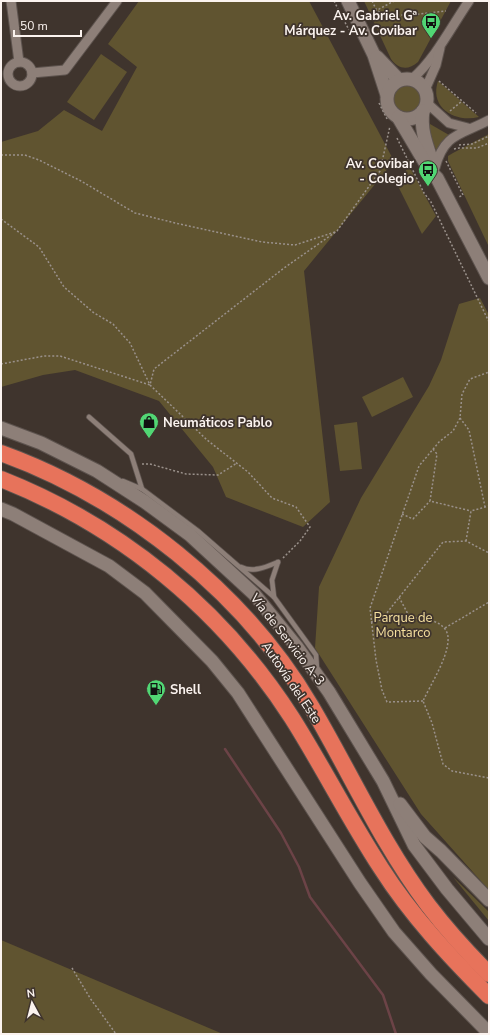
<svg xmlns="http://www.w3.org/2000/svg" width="490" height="1035" font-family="'Nunito Sans',sans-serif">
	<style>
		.green { fill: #605430 }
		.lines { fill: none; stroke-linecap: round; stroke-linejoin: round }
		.stream { stroke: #6c4347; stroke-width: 2.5 }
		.lane-casing { stroke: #5d534e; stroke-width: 6 }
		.street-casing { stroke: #5d534e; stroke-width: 11 }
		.secondary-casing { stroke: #5d534e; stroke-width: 15 }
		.highway-casing { stroke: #5d534e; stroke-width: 18 }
		.path { stroke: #9a918b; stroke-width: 1.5; stroke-dasharray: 2 2; stroke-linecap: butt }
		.lane { stroke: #8d7f78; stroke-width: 4.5 }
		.street { stroke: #8d7f78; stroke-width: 9 }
		.secondary { stroke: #8d7f78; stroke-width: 13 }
		.highway { stroke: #e7735b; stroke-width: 16 }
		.labels { text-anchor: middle; stroke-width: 3.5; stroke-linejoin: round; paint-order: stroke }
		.poi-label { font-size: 13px; font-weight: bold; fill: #fbf3ef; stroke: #3f342d; text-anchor: end }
		.park-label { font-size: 13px; fill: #f7e19f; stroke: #3f342d }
		.street-label { font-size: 13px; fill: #fbf3ef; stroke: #3f342d }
	</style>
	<rect width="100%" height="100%" fill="#3f342d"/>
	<g class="green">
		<polygon points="139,1 309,1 394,161 304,271 330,502 303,527 226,497 213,467 159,401 75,370 43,375 1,387 1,142 38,131 64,110 102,131 137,67 108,44"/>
		<path d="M 364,1 L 451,1 L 418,62 C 408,71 398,69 391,59 Z"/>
		<polygon points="101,54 127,72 94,120 67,102"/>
		<path d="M 438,81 L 479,117 C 455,123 429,108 438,81 Z"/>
		<circle cx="407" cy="98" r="14"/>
		<polygon points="430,124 449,135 437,151 430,139"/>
		<polygon points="489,134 489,247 448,161 448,156 453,153"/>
		<polygon points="409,166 436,216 422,234 397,184"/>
		<polygon points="480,298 489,315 489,890 421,814 315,648 319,587 361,498 429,386 441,360 459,304"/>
		<polygon points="403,377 413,397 372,417 362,397"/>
		<polygon points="357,422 362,469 340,471 334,425"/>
		<polygon points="453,877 489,912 489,921"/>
		<polygon points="1,940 223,1034 1,1034"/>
	</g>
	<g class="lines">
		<polyline class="stream" points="225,749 281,833 299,867 310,897 383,995 396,1034"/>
		<defs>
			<g id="lane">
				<polyline points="89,417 131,454 142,489"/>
				<polyline points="123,481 142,489 198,531 274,597 316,655 317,669"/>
				<path d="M 241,567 C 253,573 266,567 278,562"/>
				<polyline points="274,597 272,580 278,562"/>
			</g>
			<g id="street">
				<polyline points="11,1 19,62"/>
				<circle cx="20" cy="74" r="12"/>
				<polyline points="32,73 65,70 117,1"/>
				<path d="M 412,79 C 436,58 451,27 469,1"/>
				<polyline points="425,90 436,65 440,48"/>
				<polyline points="427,103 449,123 468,128"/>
				<path d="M 435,168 C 444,133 461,135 489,120"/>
			</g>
			<g id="secondary">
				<polyline points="348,1 374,55 387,95"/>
				<polyline points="377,57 399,80"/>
				<circle cx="407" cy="99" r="20"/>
				<path d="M 423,111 C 420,130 427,146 433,164"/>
				<polyline points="398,117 430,171 437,178 489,278"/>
				<polyline points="1,428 41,443 97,471 145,502 190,535 254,594 297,647 329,692 383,781 414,845 447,889 489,939"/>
				<polyline points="1,509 13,514 109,566 145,593 212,661 238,693 360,883 394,932 431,974 489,1033"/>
				<polyline points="400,804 425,837 441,851 489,900"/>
			</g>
			<g id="highway">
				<path d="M 1,453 C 125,498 244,592 311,706 C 350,772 382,844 428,905 C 447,930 467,952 489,974"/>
				<path d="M 1,479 C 120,526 222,609 292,718 C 323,767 349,819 381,868 C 411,915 449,956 489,996"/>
			</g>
		</defs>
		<use href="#lane" class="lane-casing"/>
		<use href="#street" class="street-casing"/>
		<use href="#secondary" class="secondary-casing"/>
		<use href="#highway" class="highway-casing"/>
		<g class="path">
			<polyline points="334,1 349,30"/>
			<path d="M 372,1 L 377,11 C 399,19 423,13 446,11"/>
			<polyline points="368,15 394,1"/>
			<polyline points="439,81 476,113"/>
			<polyline points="379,103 387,119"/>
			<polyline points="450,111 462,101"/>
			<polyline points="397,138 424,193 431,202 489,322"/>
			<polyline points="459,145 472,144 489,136"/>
			<polyline points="454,149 459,148 477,148 489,143"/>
			<polyline points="1,155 25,155 39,160 81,181 135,213 175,223 262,242 295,245 335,232"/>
			<polyline points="446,161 463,195 459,197"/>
			<polyline points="1,219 39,247 64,287 94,313 113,324 130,343 150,385 207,440 248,472 272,498 296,507 310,527 300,541 283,558"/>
			<polyline points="1,364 44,356 60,356 150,385 154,369 284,268 337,231 380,171 390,126"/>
			<polyline points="460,418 469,430 485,507"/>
			<polyline points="433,449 437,454 430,501 471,511"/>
			<polyline points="142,464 150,464 186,474 218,475 237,463"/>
			<polyline points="402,514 413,519 430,501"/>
			<polyline points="466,541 471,511 489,506"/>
			<polyline points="399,597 410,618"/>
			<polyline points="382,619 443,542 466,541 489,553"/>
			<path d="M 371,622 C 389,617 451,610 448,641 C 447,659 431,684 423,701 L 432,723 L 443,764 L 452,771 L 489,778"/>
			<polyline points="445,628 489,602"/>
			<polyline points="423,701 387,702 382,690 376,660 370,608 419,466 439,442 453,431 460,418 462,394 470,379 489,372"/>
			<polyline points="72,968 90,998 116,1034"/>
		</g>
		<use href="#lane" class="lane"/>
		<use href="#street" class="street"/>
		<use href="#secondary" class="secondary"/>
		<use href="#highway" class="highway"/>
	</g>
	<defs>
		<symbol id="bus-pin" viewBox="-11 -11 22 30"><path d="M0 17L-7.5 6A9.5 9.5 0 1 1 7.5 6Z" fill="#51d674" stroke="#3f342d"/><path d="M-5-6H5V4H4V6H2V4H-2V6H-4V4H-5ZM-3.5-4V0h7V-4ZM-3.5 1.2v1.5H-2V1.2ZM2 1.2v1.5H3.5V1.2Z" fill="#111"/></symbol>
		<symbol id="shop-pin" viewBox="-11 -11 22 30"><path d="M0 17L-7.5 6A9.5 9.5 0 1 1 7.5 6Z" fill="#51d674" stroke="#3f342d"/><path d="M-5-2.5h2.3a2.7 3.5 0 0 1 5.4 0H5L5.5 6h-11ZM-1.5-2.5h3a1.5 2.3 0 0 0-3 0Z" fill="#111"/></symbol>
		<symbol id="fuel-pin" viewBox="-11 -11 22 30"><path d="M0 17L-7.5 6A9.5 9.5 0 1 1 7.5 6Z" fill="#51d674" stroke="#3f342d"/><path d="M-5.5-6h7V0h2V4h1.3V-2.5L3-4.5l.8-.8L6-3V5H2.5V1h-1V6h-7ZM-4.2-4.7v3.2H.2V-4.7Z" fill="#111"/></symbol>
	</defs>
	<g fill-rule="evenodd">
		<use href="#bus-pin" x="420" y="11" width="22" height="30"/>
		<use href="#bus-pin" x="417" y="159" width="22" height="30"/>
		<use href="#shop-pin" x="138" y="411" width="22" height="30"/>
		<use href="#fuel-pin" x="145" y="678" width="22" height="30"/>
	</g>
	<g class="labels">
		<g class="poi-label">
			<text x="417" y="20">Av. Gabriel Gª<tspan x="417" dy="15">Márquez - Av. Covibar</tspan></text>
			<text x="414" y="168">Av. Covibar<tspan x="414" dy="15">- Colegio</tspan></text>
			<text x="163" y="427" text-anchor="start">Neumáticos Pablo</text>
			<text x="170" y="694" text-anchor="start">Shell</text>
		</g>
		<g class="park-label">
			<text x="403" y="622">Parque de<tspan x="403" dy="15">Montarco</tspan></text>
		</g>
		<g class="street-label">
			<text transform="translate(288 639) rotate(52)" y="5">Vía de Servicio A-3</text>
			<text transform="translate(292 682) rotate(56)" y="5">Autovía del Este</text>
		</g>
	</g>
	<rect width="490" height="1035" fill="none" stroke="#fbf3ef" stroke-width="4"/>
	<g transform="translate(32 1003) rotate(353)" stroke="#3f342d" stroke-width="3" paint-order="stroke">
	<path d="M0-3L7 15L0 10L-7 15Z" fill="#fbf3ef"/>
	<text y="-6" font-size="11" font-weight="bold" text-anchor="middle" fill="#fbf3ef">N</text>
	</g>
	<path d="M14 30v6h67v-6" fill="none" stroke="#fbf3ef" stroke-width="2"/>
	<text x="20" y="30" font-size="12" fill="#fbf3ef" stroke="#3f342d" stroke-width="3" paint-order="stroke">50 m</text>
</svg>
